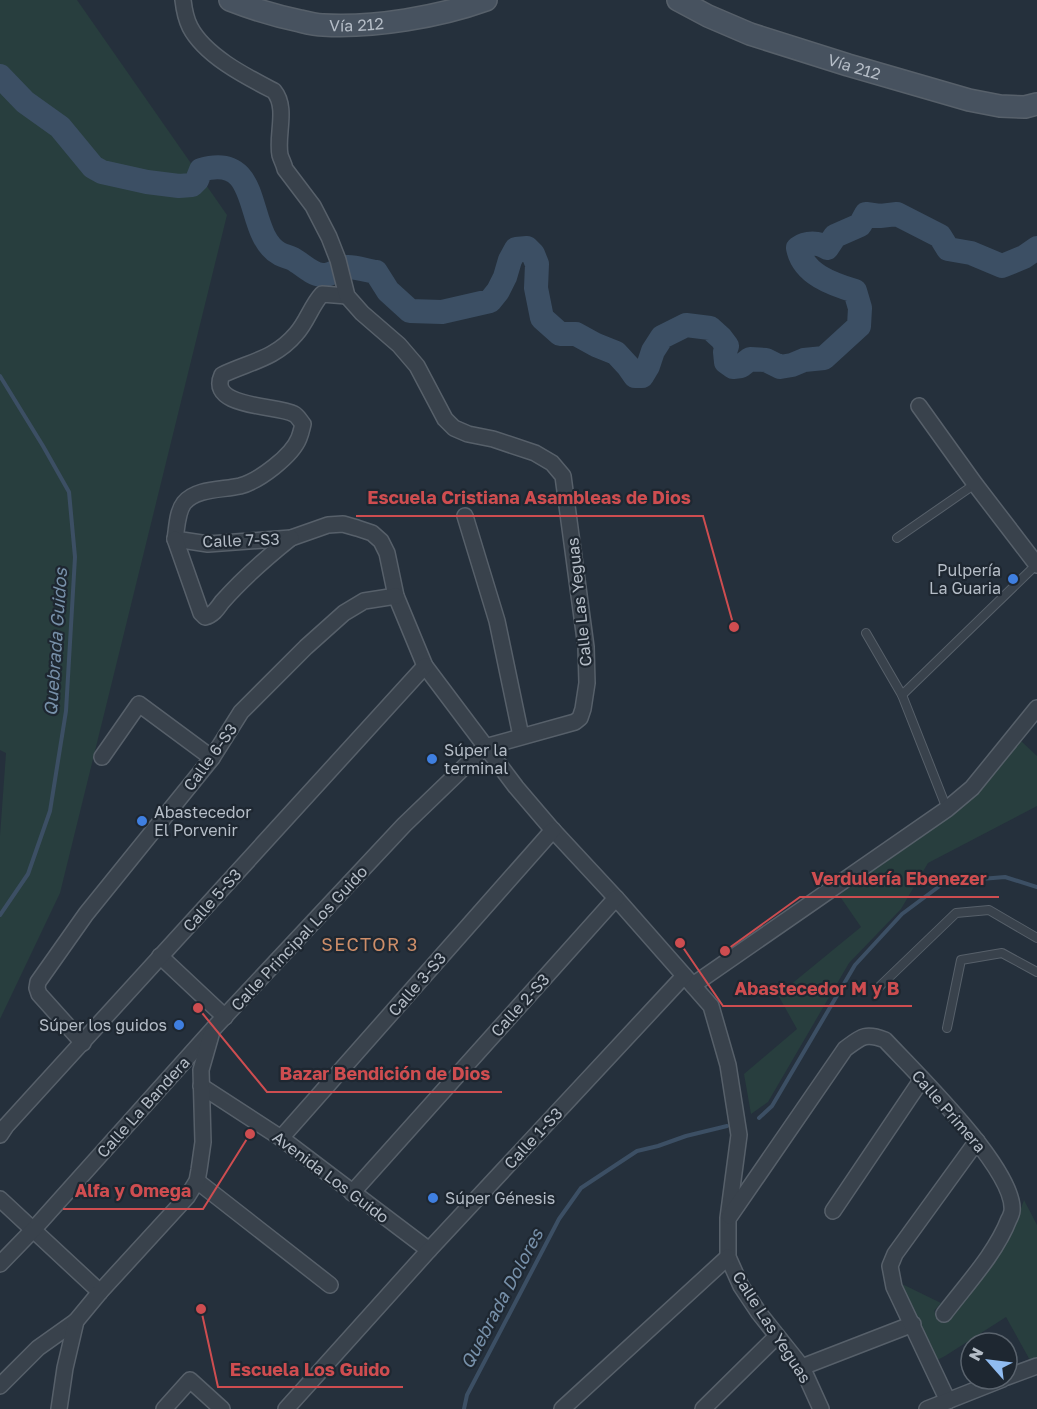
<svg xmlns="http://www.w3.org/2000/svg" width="1037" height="1409" font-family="'Golos Text',sans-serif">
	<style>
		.green { fill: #283e3e }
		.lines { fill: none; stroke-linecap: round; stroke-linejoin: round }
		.stream { stroke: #3c4f64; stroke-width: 4 }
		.river { stroke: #3c4f64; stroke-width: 24 }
		.lane-casing { stroke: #57606a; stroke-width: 10 }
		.street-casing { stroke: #57606a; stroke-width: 18 }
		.secondary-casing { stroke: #57606a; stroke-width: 24 }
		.lane { stroke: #39424c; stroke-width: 8 }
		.street { stroke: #39424c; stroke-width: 15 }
		.secondary { stroke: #47525f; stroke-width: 21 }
		.shop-dot { fill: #3f7fe0; stroke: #1e2731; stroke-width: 2 }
		.labels { text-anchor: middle; stroke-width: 4.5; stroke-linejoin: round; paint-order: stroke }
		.street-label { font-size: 16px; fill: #b5bdc7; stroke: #1e2731 }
		.poi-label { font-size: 16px; fill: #b5bdc7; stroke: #1e2731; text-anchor: start }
		.water-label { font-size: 18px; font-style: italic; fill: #7790a9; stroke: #1e2731 }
		.neighbourhood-label { font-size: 18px; letter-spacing: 1.5px; fill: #ce8e69; stroke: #1e2731 }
		.leader { fill: none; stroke: #ce4d50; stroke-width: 2 }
		.callout-dot { fill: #ce4d50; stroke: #1e2731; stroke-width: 2 }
		.callout-label { font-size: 18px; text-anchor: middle; font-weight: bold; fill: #ce4d50; stroke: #1e2731; stroke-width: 4.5; stroke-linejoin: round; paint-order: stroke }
	</style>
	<rect width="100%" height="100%" fill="#25303c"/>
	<g class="green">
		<polygon points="0,0 77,0 227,215 60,893 0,1019 0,836 6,753 0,750"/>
		<polygon points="1021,741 1037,756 1037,806 928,863 901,909 849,963 768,1102 751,1114 744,1074 797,1029 778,995 861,927 839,895 930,831 976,795"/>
		<polygon points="1024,1200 1037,1225 1037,1361 1031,1362 1006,1317 945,1356 935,1361 902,1284 941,1303 934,1311 942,1320 1012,1233"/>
	</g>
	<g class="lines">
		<g class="stream">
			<polyline points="0,376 43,446 69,492 75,557 66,711 50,811 28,874 0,915"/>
			<polyline points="759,1118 772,1106 855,965 902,914 945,882 1005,877 1037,887"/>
			<polyline points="464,1409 467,1395 559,1219 581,1188 637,1151 658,1146 686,1136 727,1126"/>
		</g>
		<path class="river" d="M 0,76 L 25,102 L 60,127 L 93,167 L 102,172 L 147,182 L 179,186 L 192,185 L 197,180 L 201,170 C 265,151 243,234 280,254 C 284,256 289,257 293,259 C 302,264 311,274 322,275 C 331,276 339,268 348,267 C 357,267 368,271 376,272 L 388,291 L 410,311 L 442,312 L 490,301 L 498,291 L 505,277 L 510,260 L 516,249 L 527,248 L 533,254 L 537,264 L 536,288 L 542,318 L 560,334 L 576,334 L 596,345 L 616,353 L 628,366 L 635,376 L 642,376 L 648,366 L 653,351 L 662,337 L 686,325 L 710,328 L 721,338 L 727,346 L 725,352 L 726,362 L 733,367 L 741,366 L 750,359 L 766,360 L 780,367 L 792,365 L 804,360 L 824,358 L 859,326 L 860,308 L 855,291 C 832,284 803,274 798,248 C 806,242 819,242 827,248 L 835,236 L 860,225 L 866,214 L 880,216 L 897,214 L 940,236 L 948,249 L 971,253 L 1002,266 L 1024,257 L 1037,248"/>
		<defs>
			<g id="lane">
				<polyline points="897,538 975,484"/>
				<polyline points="866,633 902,695 947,809"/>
				<polyline points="902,695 1037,564"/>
				<polyline points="879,987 956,913 989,910 1037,938"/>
				<polyline points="947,1028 961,960 1002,953 1037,972"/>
			</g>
			<g id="street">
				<path d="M 347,296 L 322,294 C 311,306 307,322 296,334 C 275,359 249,362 222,375 C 207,408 277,405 294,414 C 298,416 300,421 303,424 C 302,428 301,433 299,438 C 292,456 259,481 240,486 C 223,490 196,488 184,503 C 177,512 177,528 175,539 L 208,544 L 291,538 L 328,525 L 343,524 L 357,528 L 372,533 L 381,541 L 387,553 L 396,596 L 425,666 L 516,787 L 551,828 L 616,898 L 711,1006 L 728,1065 L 739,1135 L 728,1218 L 728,1257 L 741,1286 L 759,1313 L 802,1367 L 821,1409"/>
				<polyline points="919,406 975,484 1037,565"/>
				<polyline points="465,516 497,621 521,736"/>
				<path d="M 175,539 L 201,613 L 205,617 C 213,615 217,609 222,602 C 243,578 266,558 291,538"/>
				<polyline points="102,757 139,704 212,758"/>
				<polyline points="160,956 225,1017"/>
				<polyline points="693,985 947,809 972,788 1037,708"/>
				<polyline points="83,1043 39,994 37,988 38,982 86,914 212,758 241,712 306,647 344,613 364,601 396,596"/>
				<polyline points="201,1086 281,1138 429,1250"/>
				<polyline points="0,1135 6,1126 425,666"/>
				<polyline points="281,1138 553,830"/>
				<polyline points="197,1181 330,1285"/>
				<polyline points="352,1193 616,898"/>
				<polyline points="0,1199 100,1292"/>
				<polyline points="833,1211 922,1079"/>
				<path d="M 730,1216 L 845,1049 C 861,1037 865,1032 885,1040 C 914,1071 1016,1170 1012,1211 C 1012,1212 1010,1218 1009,1219 C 996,1253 966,1285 944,1314"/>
				<path d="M 0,1264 L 33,1230 L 213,1029 L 404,825 L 485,747 L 575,722 L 580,718 L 583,709 L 587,683 L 586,647 L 563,476 L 552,463 L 535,453 L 493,439 L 468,434 L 454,428 L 445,419 L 417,366 L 399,345 L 362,313 L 347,296 L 338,260 L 329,237 L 313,206 L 285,169 C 284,164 281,159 280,155 C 276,135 288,108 274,91 C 247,77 205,56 190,27 C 186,19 184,9 183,0"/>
				<polyline points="802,1367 913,1324"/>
				<polyline points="1007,1377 1037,1366"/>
				<polyline points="0,1386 38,1348 76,1321"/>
				<polyline points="948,1401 894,1287 890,1266 895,1254 977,1141"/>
				<polyline points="59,1409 65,1368 76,1321 100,1292 187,1197 197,1181 199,1170 203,1142 201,1070 211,1035"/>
				<polyline points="164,1409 190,1380 222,1409"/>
				<polyline points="286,1409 429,1250 684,976"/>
				<polyline points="562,1409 728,1257"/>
				<polyline points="703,1409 777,1336"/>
				<polyline points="927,1409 1003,1379"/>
			</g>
			<g id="secondary">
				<path id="s1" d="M 230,0 C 253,9 276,16 300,21 C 308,23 316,25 323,25 C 373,28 439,17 486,0"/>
				<path id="s2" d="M 678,0 L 708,16 L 750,34 L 848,65 L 969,100 L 1000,106 L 1025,107 L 1037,104"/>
			</g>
		</defs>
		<use href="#lane" class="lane-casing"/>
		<use href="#street" class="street-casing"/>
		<use href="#secondary" class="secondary-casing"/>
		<use href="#lane" class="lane"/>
		<use href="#street" class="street"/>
		<use href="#secondary" class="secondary"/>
	</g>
	<g class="shop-dot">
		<circle cx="1013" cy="579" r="6"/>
		<circle cx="432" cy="759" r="6"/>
		<circle cx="142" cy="821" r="6"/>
		<circle cx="179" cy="1025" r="6"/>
		<circle cx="433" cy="1198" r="6"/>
	</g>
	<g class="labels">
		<g class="street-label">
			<text dy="6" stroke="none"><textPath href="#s1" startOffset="130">Vía 212</textPath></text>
			<text dy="6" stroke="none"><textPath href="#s2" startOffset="189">Vía 212</textPath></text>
			<text transform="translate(241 540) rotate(-2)" y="6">Calle 7-S3</text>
			<text transform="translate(579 602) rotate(-96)" y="6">Calle Las Yeguas</text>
			<text transform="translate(210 757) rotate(-54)" y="6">Calle 6-S3</text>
			<text transform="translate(212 900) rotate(-48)" y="6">Calle 5-S3</text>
			<text transform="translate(299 938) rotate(-47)" y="6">Calle Principal Los Guido</text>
			<text transform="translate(417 984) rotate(-49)" y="6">Calle 3-S3</text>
			<text transform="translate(520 1005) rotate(-48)" y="6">Calle 2-S3</text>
			<text transform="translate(143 1107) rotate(-48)" y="6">Calle La Bandera</text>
			<text transform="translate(949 1111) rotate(49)" y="6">Calle Primera</text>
			<text transform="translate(533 1138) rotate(-47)" y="6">Calle 1-S3</text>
			<text transform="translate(331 1177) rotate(37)" y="6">Avenida Los Guido</text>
			<text transform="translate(772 1327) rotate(57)" y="6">Calle Las Yeguas</text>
		</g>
		<g class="poi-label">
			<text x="1001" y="576" text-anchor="end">Pulpería<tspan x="1001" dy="18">La Guaria</tspan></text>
			<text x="444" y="756">Súper la<tspan x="444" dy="18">terminal</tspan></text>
			<text x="154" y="818">Abastecedor<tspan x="154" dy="18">El Porvenir</tspan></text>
			<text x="167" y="1031" text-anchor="end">Súper los guidos</text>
			<text x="445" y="1204">Súper Génesis</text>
		</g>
		<g class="water-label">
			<text transform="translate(56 642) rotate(-86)" y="6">Quebrada Guidos</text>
			<text transform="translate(502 1299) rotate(-62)" y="6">Quebrada Dolores</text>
		</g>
		<g class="neighbourhood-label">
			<text x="370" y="951">SECTOR 3</text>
		</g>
	</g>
	<path class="leader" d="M734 627L703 516H356M725 951L800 897H999M680 943L723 1006H912M198 1008L267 1092H502M250 1134L203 1209H63M201 1309L218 1387H403"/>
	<g class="callout-dot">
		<circle cx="734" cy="627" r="6"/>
		<circle cx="725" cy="951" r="6"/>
		<circle cx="680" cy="943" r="6"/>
		<circle cx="198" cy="1008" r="6"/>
		<circle cx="250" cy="1134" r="6"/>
		<circle cx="201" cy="1309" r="6"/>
	</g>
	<g class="callout-label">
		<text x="529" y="504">Escuela Cristiana Asambleas de Dios</text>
		<text x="899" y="885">Verdulería Ebenezer</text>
		<text x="817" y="995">Abastecedor M y B</text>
		<text x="385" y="1080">Bazar Bendición de Dios</text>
		<text x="133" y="1197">Alfa y Omega</text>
		<text x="310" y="1376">Escuela Los Guido</text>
	</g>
	<g transform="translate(989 1361) rotate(298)"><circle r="28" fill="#1e2731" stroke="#5a636d" stroke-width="1.5"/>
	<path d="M0-4.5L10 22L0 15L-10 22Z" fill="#90bcf1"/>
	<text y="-9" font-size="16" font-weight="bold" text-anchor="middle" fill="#b5bdc7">N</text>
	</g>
</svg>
